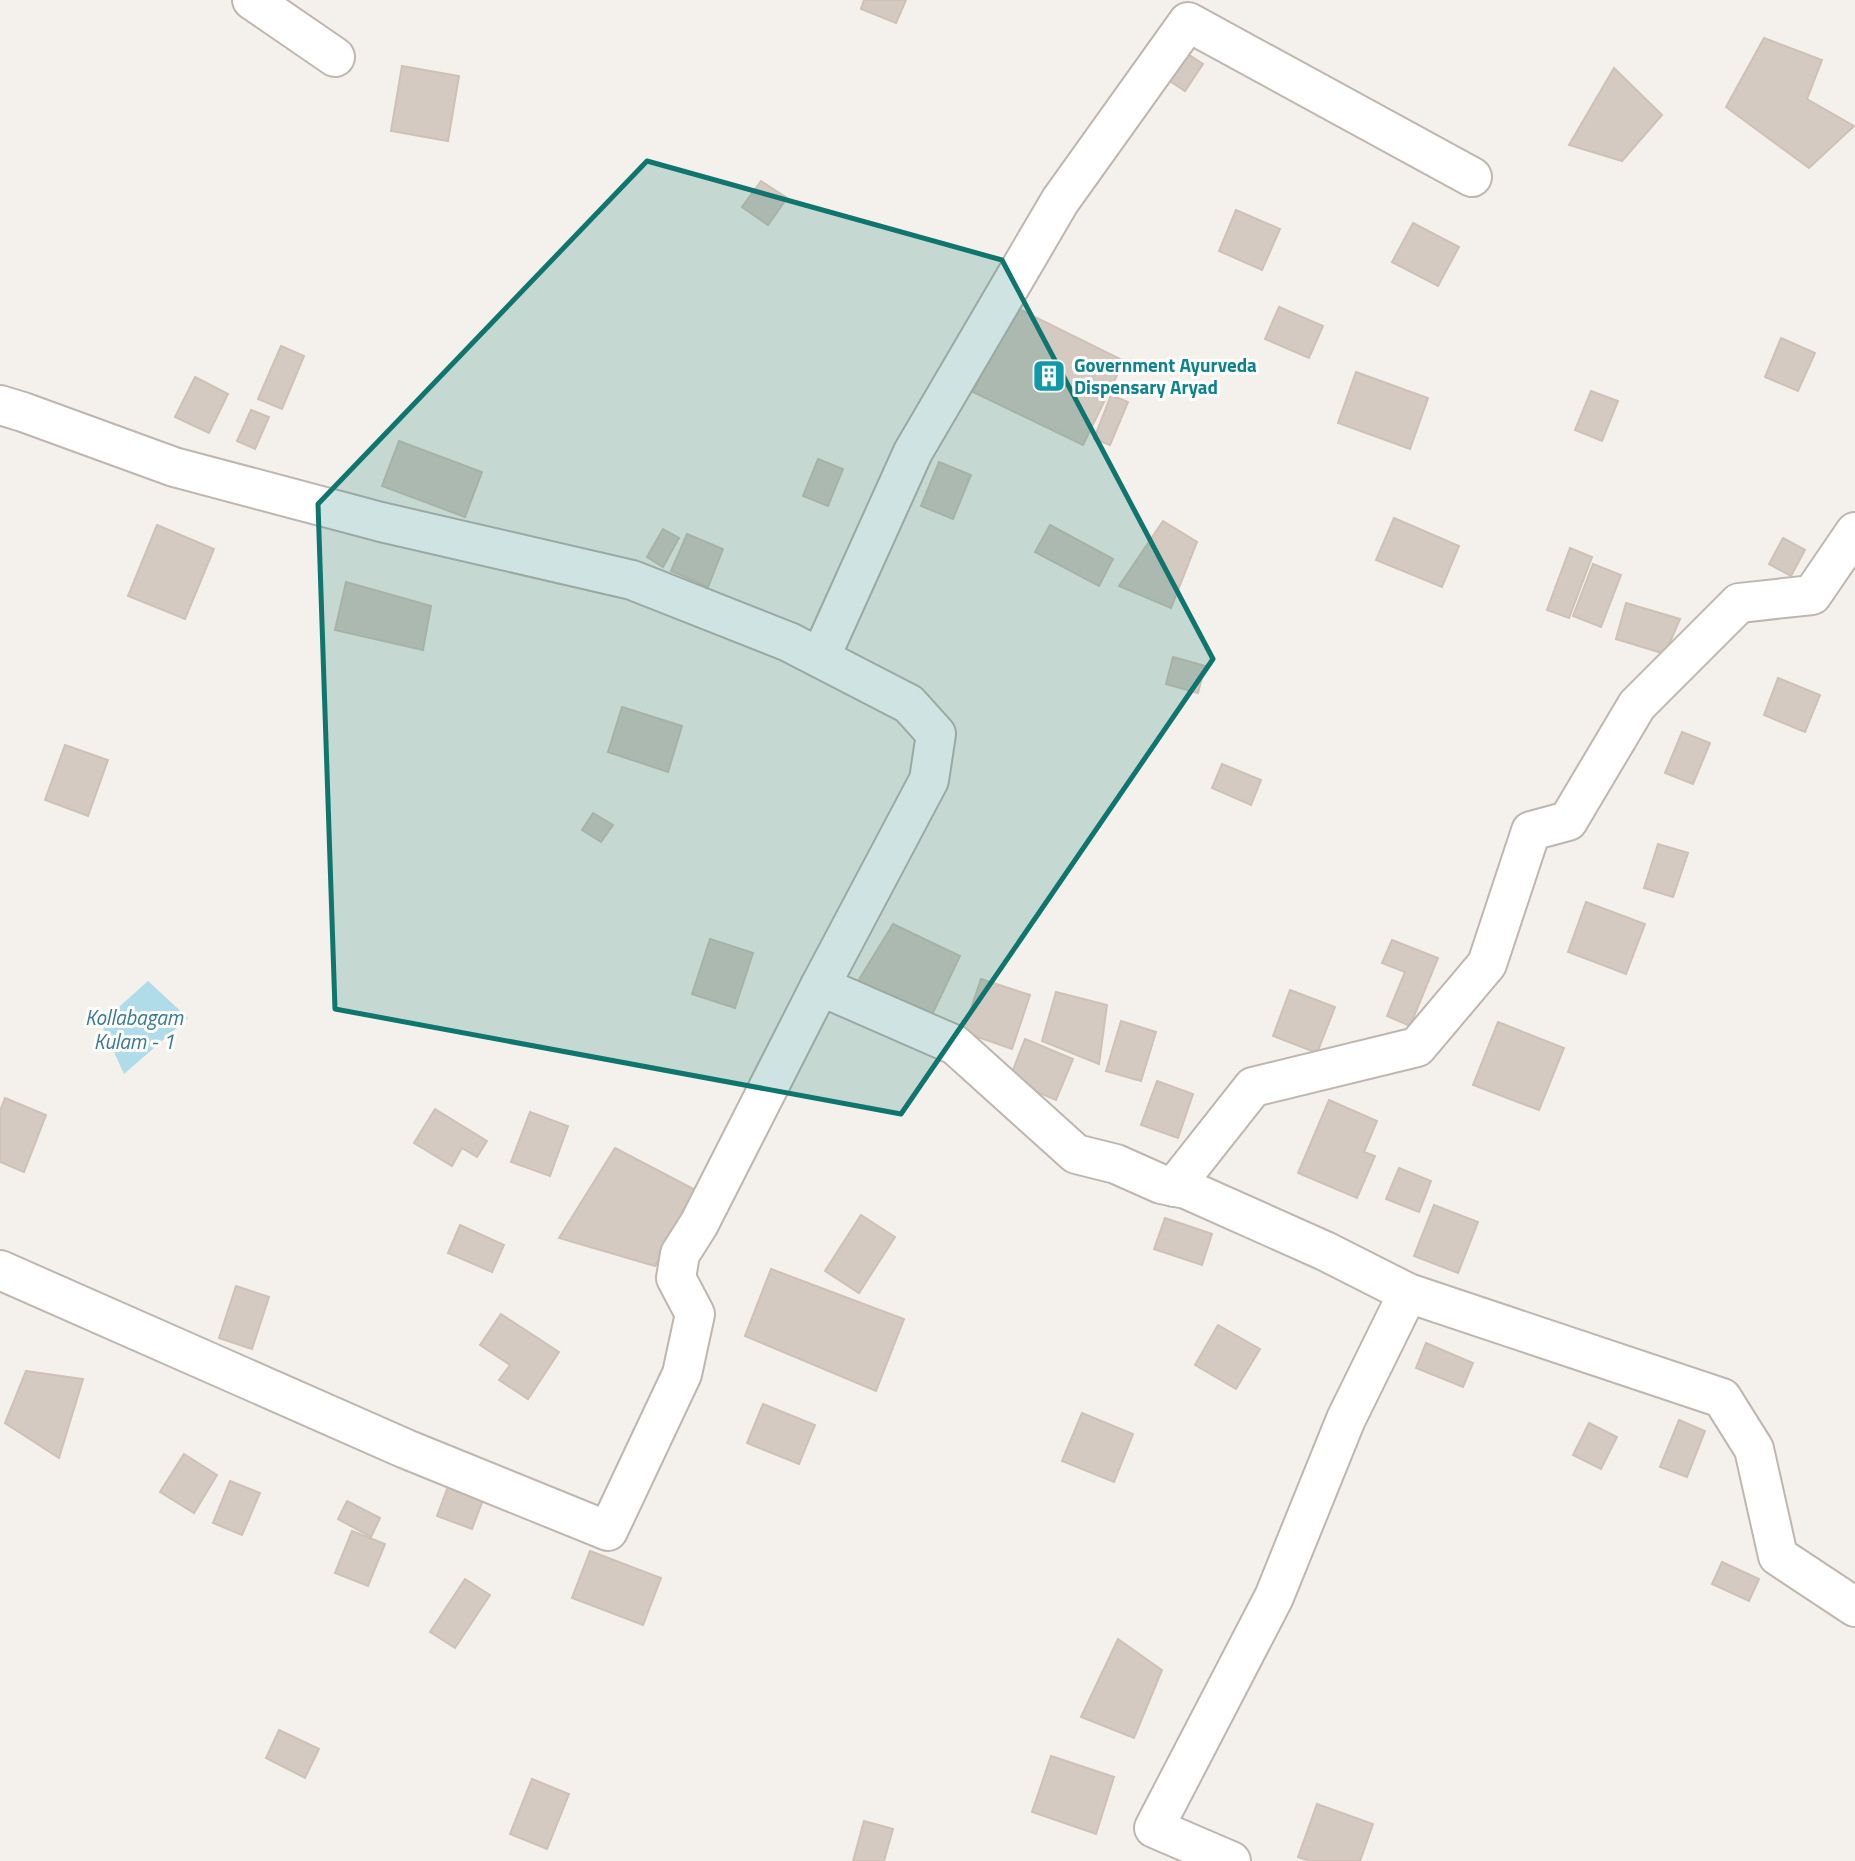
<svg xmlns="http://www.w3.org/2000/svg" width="1855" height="1861" font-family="'Titillium Web',sans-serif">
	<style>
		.water { fill: #b0dbe8 }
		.building { fill: #d4cac2; stroke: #cec1b6; stroke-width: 2 }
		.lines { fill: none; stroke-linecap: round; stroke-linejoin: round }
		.minor-casing { stroke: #beb6af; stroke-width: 42 }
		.minor { stroke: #fff; stroke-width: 38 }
		.marked { fill: #0f766e; fill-opacity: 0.2; stroke: #0f766e; stroke-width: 5; stroke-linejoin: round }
		.labels { text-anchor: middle; stroke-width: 6; stroke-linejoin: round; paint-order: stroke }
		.culture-label { font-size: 19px; font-weight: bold; fill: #0d838f; stroke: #fff; text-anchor: start }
		.water-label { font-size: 21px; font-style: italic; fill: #387a90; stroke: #fff }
	</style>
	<rect width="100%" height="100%" fill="#f4f0eb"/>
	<polygon class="water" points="148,981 188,1018 124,1074 101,1023"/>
	<g class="building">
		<polygon points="864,0 906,0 896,23 861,9"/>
		<polygon points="1764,38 1822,60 1807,99 1854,126 1809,168 1726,107"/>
		<polygon points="1180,49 1203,64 1185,91 1162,76"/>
		<polygon points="402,66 459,76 448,141 391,131"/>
		<polygon points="1614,68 1662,115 1622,161 1569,145"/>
		<polygon points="761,181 787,198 768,225 742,207"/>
		<polygon points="1236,210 1280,229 1262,270 1219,251"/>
		<polygon points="1413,223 1459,247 1438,286 1392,262"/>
		<polygon points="1015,307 1124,361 1083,445 973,392"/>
		<polygon points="1279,307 1323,326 1309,358 1265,339"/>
		<polygon points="1781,338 1815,353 1798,391 1765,377"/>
		<polygon points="281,346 304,356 282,409 258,399"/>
		<polygon points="1356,372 1428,398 1410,449 1338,423"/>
		<polygon points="195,377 228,394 209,433 175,417"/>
		<polygon points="1591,391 1618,401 1602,441 1575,430"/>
		<polygon points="1111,395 1128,402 1110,445 1094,439"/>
		<polygon points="251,410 269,417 255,449 237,441"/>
		<polygon points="399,441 482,472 465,517 382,486"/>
		<polygon points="818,459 843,469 828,506 803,496"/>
		<polygon points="939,462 971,475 953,519 921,506"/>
		<polygon points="1394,518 1459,546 1442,587 1376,560"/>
		<polygon points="1163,521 1197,542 1171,608 1119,586"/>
		<polygon points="157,525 214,549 185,619 128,596"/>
		<polygon points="1050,525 1113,559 1099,586 1035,552"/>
		<polygon points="663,529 679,538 663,567 647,557"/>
		<polygon points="687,534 723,549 708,587 671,571"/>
		<polygon points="1783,538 1805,550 1791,576 1769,564"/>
		<polygon points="1570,548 1592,557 1569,618 1547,610"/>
		<polygon points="1593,564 1621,575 1601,627 1573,616"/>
		<polygon points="346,582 431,606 423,650 335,630"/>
		<polygon points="1626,603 1680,619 1665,654 1616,639"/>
		<polygon points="1173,657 1205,666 1198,693 1166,684"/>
		<polygon points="1778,678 1820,695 1805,732 1764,715"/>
		<polygon points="622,707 682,726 668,772 608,752"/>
		<polygon points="1682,732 1710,743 1693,784 1665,773"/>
		<polygon points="65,745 108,760 88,816 45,800"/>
		<polygon points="1222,764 1261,780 1251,805 1212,788"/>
		<polygon points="593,813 613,825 601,842 582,830"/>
		<polygon points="1658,844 1688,853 1673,897 1644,888"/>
		<polygon points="1586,902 1645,924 1626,974 1568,952"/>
		<polygon points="893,924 960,956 929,1021 855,986"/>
		<polygon points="710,939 753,953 735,1008 692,994"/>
		<polygon points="1392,940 1438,958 1410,1026 1387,1016 1405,972 1382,963"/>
		<polygon points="981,979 1030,995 1012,1049 963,1032"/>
		<polygon points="1290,990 1335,1007 1317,1053 1273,1036"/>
		<polygon points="1056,992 1107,1005 1099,1064 1042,1041"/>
		<polygon points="1121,1021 1156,1032 1141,1081 1106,1071"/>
		<polygon points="1498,1022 1564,1048 1539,1110 1473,1085"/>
		<polygon points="1025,1039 1073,1059 1056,1100 1009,1080"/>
		<polygon points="1157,1081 1193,1094 1178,1138 1141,1125"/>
		<polygon points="5,1098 46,1115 24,1172 0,1162 0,1111"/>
		<polygon points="1329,1100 1377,1121 1364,1152 1375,1156 1357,1198 1298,1173"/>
		<polygon points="435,1109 487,1141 477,1157 462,1148 452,1166 414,1143"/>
		<polygon points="530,1112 568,1126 550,1176 511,1162"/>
		<polygon points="615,1148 699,1192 655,1266 559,1238"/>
		<polygon points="1399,1168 1431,1181 1419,1212 1386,1199"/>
		<polygon points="1434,1205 1478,1222 1458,1273 1414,1256"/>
		<polygon points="861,1215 895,1237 859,1293 825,1271"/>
		<polygon points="1165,1218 1212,1234 1202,1265 1154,1249"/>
		<polygon points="460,1225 504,1245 492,1272 448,1253"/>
		<polygon points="771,1269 904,1319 876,1391 745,1336"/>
		<polygon points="236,1286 269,1297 252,1349 219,1338"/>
		<polygon points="501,1314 559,1352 528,1399 499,1380 510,1365 480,1345"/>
		<polygon points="1218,1325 1260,1349 1236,1389 1195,1365"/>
		<polygon points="1426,1343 1473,1363 1463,1387 1416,1368"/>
		<polygon points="26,1371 83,1379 59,1458 5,1423"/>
		<polygon points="763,1404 815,1425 799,1464 747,1443"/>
		<polygon points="1082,1413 1133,1434 1114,1482 1062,1461"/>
		<polygon points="1679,1420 1705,1431 1687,1477 1660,1467"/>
		<polygon points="1589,1423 1617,1437 1601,1469 1573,1455"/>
		<polygon points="184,1454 217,1475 194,1513 160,1492"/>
		<polygon points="230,1481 260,1493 242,1535 213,1523"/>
		<polygon points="449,1484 484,1497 472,1529 437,1516"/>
		<polygon points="347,1501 380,1518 371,1537 338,1519"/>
		<polygon points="352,1531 385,1544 368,1586 335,1573"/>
		<polygon points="590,1551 661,1578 643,1625 572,1598"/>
		<polygon points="1722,1562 1759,1579 1749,1601 1712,1584"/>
		<polygon points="465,1579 490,1595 455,1648 430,1632"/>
		<polygon points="1118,1639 1162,1670 1134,1738 1081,1717"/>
		<polygon points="279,1730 319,1749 305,1778 266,1758"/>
		<polygon points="1051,1756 1114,1777 1096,1834 1032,1812"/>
		<polygon points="532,1779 569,1794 547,1849 510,1834"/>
		<polygon points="1317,1804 1373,1824 1360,1861 1310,1861 1298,1857"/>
		<polygon points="864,1821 893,1829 884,1861 853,1861"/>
	</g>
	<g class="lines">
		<defs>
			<g id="minor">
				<polyline points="252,0 335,57"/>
				<polyline points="0,405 23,412 174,467 381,522 632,580 789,642 909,704 936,734 929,780 820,986 699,1224 680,1254 676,1278 695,1314 682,1374 608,1531 406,1449 0,1270"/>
				<polyline points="820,658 913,452 1060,201 1188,22 1472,177"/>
				<polyline points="820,986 955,1045 1076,1154 1116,1164 1161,1184 1186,1189 1325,1251 1408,1293 1722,1398 1754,1449 1778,1556 1855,1607"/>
				<polyline points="1174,1187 1253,1087 1417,1047 1487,964 1531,831 1568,821 1637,705 1739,603 1812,595 1855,532"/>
				<polyline points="1231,1861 1154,1828 1274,1597 1346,1419 1408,1293"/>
			</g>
		</defs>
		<use href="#minor" class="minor-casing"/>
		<use href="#minor" class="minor"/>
	</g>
	<path class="marked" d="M 647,161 L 1002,260 L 1213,659 L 901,1114 L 335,1009 L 318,504 Z"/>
	<defs>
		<symbol id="building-square" viewBox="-11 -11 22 22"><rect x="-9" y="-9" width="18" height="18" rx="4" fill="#0f9aa8" stroke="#fff"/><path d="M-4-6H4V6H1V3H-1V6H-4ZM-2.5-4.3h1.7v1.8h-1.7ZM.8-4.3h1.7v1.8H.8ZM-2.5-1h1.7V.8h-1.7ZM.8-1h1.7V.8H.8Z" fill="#fff"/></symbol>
	</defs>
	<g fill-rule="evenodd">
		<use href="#building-square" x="1030" y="357" width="38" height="38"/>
	</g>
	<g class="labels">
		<g class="culture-label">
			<text x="1074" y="372">Government Ayurveda<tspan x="1074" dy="22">Dispensary Aryad</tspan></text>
		</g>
		<g class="water-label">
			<text x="134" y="1025">Kollabagam<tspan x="134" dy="24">Kulam - 1</tspan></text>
		</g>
	</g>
</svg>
